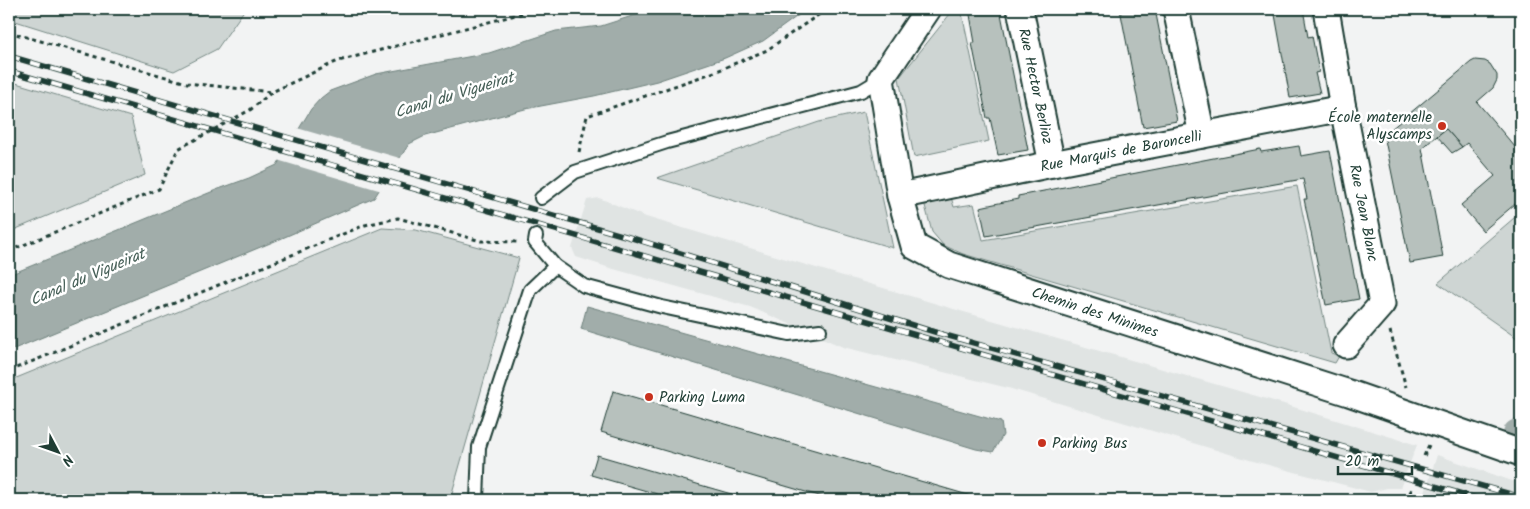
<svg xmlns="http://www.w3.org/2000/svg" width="1530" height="509" font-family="Kalam,sans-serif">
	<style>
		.built { fill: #e0e4e3 }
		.green { fill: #ced5d3; stroke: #768984 }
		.water { fill: #a1adaa; stroke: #6d807b }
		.pier { fill: #f2f3f3 }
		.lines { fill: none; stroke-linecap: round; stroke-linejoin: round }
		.canal { stroke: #a1adaa; stroke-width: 25 }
		.building { fill: #b7c1bd; stroke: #1f3d34 }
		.lane-casing { stroke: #1f3d34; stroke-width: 16 }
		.street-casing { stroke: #1f3d34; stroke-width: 29 }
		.path { stroke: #1f3d34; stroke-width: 3; stroke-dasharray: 4 4; stroke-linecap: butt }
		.lane { stroke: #fff; stroke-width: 12 }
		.street { stroke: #fff; stroke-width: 25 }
		.rail-casing { stroke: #1f3d34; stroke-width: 5.5 }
		.rail { stroke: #fff; stroke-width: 4; stroke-dasharray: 11; stroke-linecap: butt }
		.poi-dot { fill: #c8321e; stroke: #fff; stroke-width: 2 }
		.labels { text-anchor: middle; stroke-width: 5; stroke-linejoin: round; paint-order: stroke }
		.street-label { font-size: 15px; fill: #1f3d34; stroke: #fff }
		.poi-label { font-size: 15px; fill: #1f3d34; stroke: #fff; text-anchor: start }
		.water-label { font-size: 16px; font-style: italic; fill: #465f57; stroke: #fff }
	</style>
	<rect width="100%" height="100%" fill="#f2f3f3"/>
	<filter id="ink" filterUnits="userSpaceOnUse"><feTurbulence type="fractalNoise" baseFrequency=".02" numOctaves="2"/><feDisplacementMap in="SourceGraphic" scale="10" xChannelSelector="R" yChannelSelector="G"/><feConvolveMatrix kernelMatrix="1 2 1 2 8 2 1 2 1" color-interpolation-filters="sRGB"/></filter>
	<g filter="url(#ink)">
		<g class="built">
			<polygon points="599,198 646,217 957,310 1284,404 1417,445 1400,488 1387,488 1371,492 1253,461 1008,388 843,347 750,307 610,268 576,257 572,248 587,200"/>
			<polygon points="1437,455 1521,484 1521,500 1446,500 1425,493"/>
		</g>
		<g class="green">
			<polygon points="9,9 245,9 217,49 174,71 9,19"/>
			<polygon points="954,9 961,9 989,141 914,157 899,78"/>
			<polygon points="9,81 131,117 145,175 9,232"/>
			<polygon points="864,112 893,248 657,178 819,122"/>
			<polygon points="1297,186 1331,353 1339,356 1335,363 963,254 943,245 932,232 923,198 950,194 954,207 974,204 983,240"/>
			<polygon points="1521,212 1521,341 1438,283"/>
			<polygon points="382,228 416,230 519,258 450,500 9,500 9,381"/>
		</g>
		<g class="water">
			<polygon points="654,9 807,9 763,41 725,58 657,81 594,96 525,109 425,136 409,144 374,198 280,239 9,351 9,275 216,190 249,178 277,165 311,109 321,98 330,91 376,74 489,53 556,31 601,26"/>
			<polygon points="587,306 1001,422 1003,435 993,452 976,449 581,329"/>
		</g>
		<polygon class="pier" points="297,128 403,159 382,191 277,160"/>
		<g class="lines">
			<polyline class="canal" points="1516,432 1521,430"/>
		</g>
		<g class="building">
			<polygon points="969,9 1000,9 1028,150 998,155 990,118 987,118 972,43 975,43"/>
			<polygon points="1120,9 1155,9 1177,121 1143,127"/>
			<polygon points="1274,9 1303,9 1308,37 1312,36 1319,72 1315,73 1320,93 1290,98"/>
			<polygon points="1475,60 1485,61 1490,64 1497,75 1497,80 1493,88 1477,102 1521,154 1521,199 1483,231 1461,205 1495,176 1467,143 1462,147 1446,129 1422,148 1443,257 1410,263 1384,135 1471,62"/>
			<polygon points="1446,129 1462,147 1452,153 1437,136"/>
			<polygon points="1299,146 1301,156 1330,151 1359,299 1326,305 1304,199 1307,199 1303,179 986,236 980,207 1018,199 1018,196 1260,149 1261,152"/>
			<polygon points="613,391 985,500 833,500 601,432"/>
			<polygon points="597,455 752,500 678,500 591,475"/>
		</g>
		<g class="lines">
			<defs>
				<g id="lane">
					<polyline points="541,198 575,172 667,142 861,91 881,79"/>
					<polyline points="536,236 535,242 555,266 584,286 662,307 789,334 820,330"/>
					<polyline points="477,500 479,447 530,290 555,266"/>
				</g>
				<g id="street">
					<polyline points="928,9 881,79 900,196 914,246 949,265 1349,393 1521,453"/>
					<polyline points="1020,9 1052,164"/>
					<polyline points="1176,9 1202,135"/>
					<polyline points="1326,9 1343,108 1382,304 1346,345"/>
					<polyline points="900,196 1052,164 1343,108"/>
				</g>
			</defs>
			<use href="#lane" class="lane-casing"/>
			<use href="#street" class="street-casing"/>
			<g class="path">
				<polyline points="9,32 187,83 271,92"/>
				<polyline points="579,152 587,116 712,73 767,50 827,9"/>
				<polyline points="9,251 159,189 178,149 250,110 272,92 338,61 539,9"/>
				<polyline points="1390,331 1406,387"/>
				<polyline points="9,371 365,225 398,218 481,241 517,242"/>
				<polyline points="1424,456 1429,445"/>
				<polyline points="1406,500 1412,489"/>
			</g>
			<use href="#lane" class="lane"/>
			<use href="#street" class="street"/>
			<defs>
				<g id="rail">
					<polyline points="9,56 632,238 938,333 1521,497"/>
					<polyline points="9,71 1483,500"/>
				</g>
			</defs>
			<use href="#rail" class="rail-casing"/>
			<use href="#rail" class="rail"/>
		</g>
	</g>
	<g class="poi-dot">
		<circle cx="1442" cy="126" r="5"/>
		<circle cx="649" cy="397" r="5"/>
		<circle cx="1042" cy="443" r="5"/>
	</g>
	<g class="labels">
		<g class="street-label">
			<text transform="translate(1036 86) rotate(78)" y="5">Rue Hector Berlioz</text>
			<text transform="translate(1121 151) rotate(-11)" y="5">Rue Marquis de Baroncelli</text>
			<text transform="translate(1364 213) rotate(79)" y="5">Rue Jean Blanc</text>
			<text transform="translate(1095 312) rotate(18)" y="5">Chemin des Minimes</text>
		</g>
		<g class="poi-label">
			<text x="1432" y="122" text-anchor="end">École maternelle<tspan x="1432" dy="17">Alyscamps</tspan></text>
			<text x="659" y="402">Parking Luma</text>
			<text x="1052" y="448">Parking Bus</text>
		</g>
		<g class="water-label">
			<text transform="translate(454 94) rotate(-17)" y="6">Canal du Vigueirat</text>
			<text transform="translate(87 276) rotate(-23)" y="6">Canal du Vigueirat</text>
		</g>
	</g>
	<rect width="1530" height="509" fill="none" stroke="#fff" stroke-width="30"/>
	<rect x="15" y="15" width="1500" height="479" fill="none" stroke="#1f3d34" stroke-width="2" filter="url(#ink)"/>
	<g transform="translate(58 452) rotate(131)" stroke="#ffffff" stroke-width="4" paint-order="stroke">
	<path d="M0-4L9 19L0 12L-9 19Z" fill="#1f3d34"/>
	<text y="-8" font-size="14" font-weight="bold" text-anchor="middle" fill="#1f3d34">N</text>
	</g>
	<path d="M1338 466v8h74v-8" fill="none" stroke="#1f3d34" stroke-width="2.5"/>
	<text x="1345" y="466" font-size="15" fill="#1f3d34" stroke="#ffffff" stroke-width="4" paint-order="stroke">20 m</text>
</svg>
